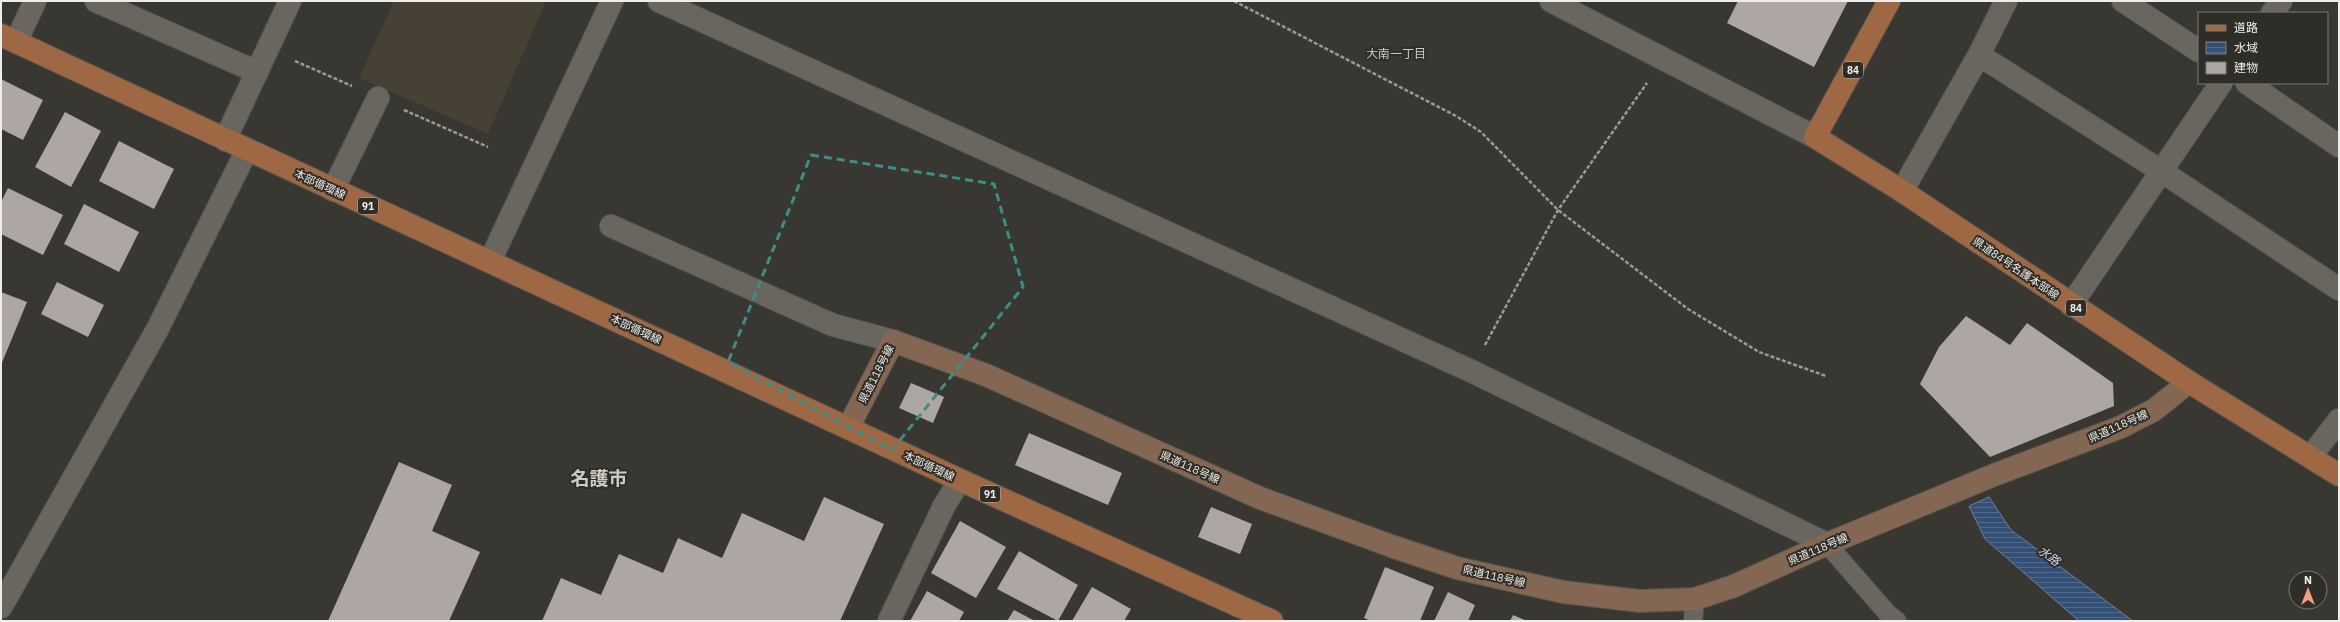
<svg xmlns="http://www.w3.org/2000/svg" width="2340" height="622" font-family="'IBM Plex Sans','Noto Sans JP',sans-serif">
	<style>
		.built { fill: #464035 }
		.water { fill: url(#water-rules); stroke: #6d7f99 }
		.building { fill: #ada6a2 }
		.lines { fill: none; stroke-linecap: round; stroke-linejoin: round }
		.service-casing { stroke: #57544f; stroke-width: 20 }
		.minor-casing { stroke: #57544f; stroke-width: 24 }
		.tertiary-casing { stroke: #57544f; stroke-width: 24 }
		.secondary-casing { stroke: #57544f; stroke-width: 24 }
		.primary-casing { stroke: #57544f; stroke-width: 24 }
		.path { stroke: #9c9a95; stroke-width: 2.5; stroke-dasharray: 4 2; stroke-linecap: butt }
		.service { stroke: #696660; stroke-width: 18 }
		.minor { stroke: #696660; stroke-width: 22 }
		.tertiary { stroke: #696660; stroke-width: 22 }
		.secondary { stroke: #846752; stroke-width: 22 }
		.primary { stroke: #9e6844; stroke-width: 22 }
		.marked { fill: none; stroke: #3c8e87; stroke-width: 3; stroke-dasharray: 8 5; stroke-linejoin: round }
		.labels { text-anchor: middle; stroke-width: 4; stroke-linejoin: round; paint-order: stroke }
		.shield { fill: #2f2d27; stroke: #b5b3af; stroke-width: 1 }
		.shield-label { font-size: 10px; font-weight: bold; fill: #efede9 }
		.street-label { font-size: 11px; fill: #efede9; stroke: #2f2d27 }
		.neighbourhood-label { font-size: 12px; fill: #cdcac3; stroke: #2f2d27 }
		.water-label { font-size: 12px; font-style: italic; fill: #c6d8f3; stroke: #2f2d27 }
		.town-label { font-size: 19px; font-weight: bold; fill: #cdcac3; stroke: #2f2d27 }
	</style>
	<defs>
		<pattern id="water-rules" width="6" height="5" patternUnits="userSpaceOnUse"><rect width="6" height="5" fill="#355077"/><path d="M0 2.5h6" fill="none" stroke="#536a8a"/></pattern>
	</defs>
	<rect width="100%" height="100%" fill="#393731"/>
	<polygon class="built" points="394,1 546,1 488,134 359,78"/>
	<polygon class="water" points="1989,497 2011,530 2133,621 2079,621 1985,539 1969,506"/>
	<g class="building">
		<polygon points="1738,1 1848,1 1814,67 1727,23"/>
		<polygon points="1,79 43,100 23,140 1,129"/>
		<polygon points="65,112 101,131 71,187 35,167"/>
		<polygon points="119,141 174,169 154,209 99,181"/>
		<polygon points="8,188 63,215 43,255 1,234 1,202"/>
		<polygon points="84,204 139,232 119,272 64,244"/>
		<polygon points="57,282 104,305 88,337 41,314"/>
		<polygon points="1,292 27,302 1,365"/>
		<polygon points="1966,316 2010,345 2027,323 2113,383 2114,406 1990,457 1920,384 1939,347"/>
		<polygon points="911,383 944,397 933,423 899,408"/>
		<polygon points="1029,433 1122,473 1108,505 1015,465"/>
		<polygon points="399,462 452,485 432,531 480,552 449,621 328,621"/>
		<polygon points="824,497 884,524 840,621 542,621 561,578 601,595 619,554 663,573 678,538 722,558 742,513 804,541"/>
		<polygon points="1211,507 1252,524 1240,554 1198,537"/>
		<polygon points="960,521 1006,547 976,598 931,573"/>
		<polygon points="1019,551 1078,585 1058,621 997,589"/>
		<polygon points="1385,567 1434,587 1420,621 1371,621 1364,618"/>
		<polygon points="1092,587 1131,609 1124,621 1072,621"/>
		<polygon points="927,591 964,612 959,621 910,621"/>
		<polygon points="1448,592 1475,605 1468,621 1434,621"/>
		<polygon points="1014,610 1035,621 1007,621"/>
		<polygon points="1513,615 1527,621 1510,621"/>
	</g>
	<g class="lines">
		<defs>
			<g id="service">
				<polyline points="1827,544 1888,614 1897,621"/>
				<polyline points="1693,621 1695,599"/>
			</g>
			<g id="minor">
				<polyline points="96,1 257,72"/>
				<polyline points="659,1 1471,371 1827,544"/>
				<polyline points="2123,1 2199,51"/>
				<polyline points="2272,13 2281,1"/>
				<polyline points="16,42 35,1"/>
				<polyline points="1979,55 2161,171 2339,289"/>
				<polyline points="2247,83 2339,146"/>
				<polyline points="225,140 290,1"/>
				<polyline points="333,190 378,98"/>
				<polyline points="1902,191 1979,55 2006,1"/>
				<polyline points="611,226 833,325 893,341"/>
				<polyline points="2071,305 2221,83"/>
				<polyline points="2311,456 2339,420"/>
			</g>
			<g id="tertiary">
				<polyline points="1551,1 1815,137"/>
				<polyline points="490,261 612,1"/>
				<polyline points="1,607 157,330 247,150"/>
				<polyline points="889,621 944,506 960,480"/>
			</g>
			<polyline id="secondary" points="848,428 893,341 986,375 1260,498 1394,547 1457,568 1563,592 1640,601 1695,599 1734,586 1827,544 1994,475 2121,427 2154,410 2189,382"/>
			<g id="primary">
				<polyline points="1889,1 1815,137 1902,191 2189,382 2339,475"/>
				<polyline points="1,35 960,480 1272,621"/>
			</g>
		</defs>
		<use href="#service" class="service-casing"/>
		<use href="#minor" class="minor-casing"/>
		<use href="#tertiary" class="tertiary-casing"/>
		<use href="#secondary" class="secondary-casing"/>
		<use href="#primary" class="primary-casing"/>
		<g class="path">
			<polyline points="1234,1 1456,116 1481,132 1558,210 1688,309 1759,352 1826,376"/>
			<polyline points="295,61 352,86"/>
			<polyline points="404,110 488,147"/>
			<polyline points="1485,345 1558,210 1647,83"/>
		</g>
		<use href="#service" class="service"/>
		<use href="#minor" class="minor"/>
		<use href="#tertiary" class="tertiary"/>
		<use href="#secondary" class="secondary"/>
		<use href="#primary" class="primary"/>
	</g>
	<path class="marked" d="M 811,155 L 994,184 L 1023,287 L 892,450 L 728,362 Z"/>
	<g class="labels">
		<g class="shield">
			<rect x="1843" y="62" width="20" height="16" rx="3"/>
			<rect x="358" y="198" width="20" height="16" rx="3"/>
			<rect x="2066" y="300" width="20" height="16" rx="3"/>
			<rect x="980" y="486" width="20" height="16" rx="3"/>
		</g>
		<g class="shield-label">
			<text x="1853" y="74">84</text>
			<text x="368" y="210">91</text>
			<text x="2076" y="312">84</text>
			<text x="990" y="498">91</text>
		</g>
		<g class="street-label">
			<text transform="translate(320 184) rotate(25)" y="4">本部循環線</text>
			<text transform="translate(2016 268) rotate(34)" y="4">県道84号名護本部線</text>
			<text transform="translate(636 329) rotate(25)" y="4">本部循環線</text>
			<text transform="translate(876 374) rotate(-63)" y="4">県道118号線</text>
			<text transform="translate(2118 426) rotate(-24)" y="4">県道118号線</text>
			<text transform="translate(929 466) rotate(25)" y="4">本部循環線</text>
			<text transform="translate(1190 467) rotate(24)" y="4">県道118号線</text>
			<text transform="translate(1818 549) rotate(-23)" y="4">県道118号線</text>
			<text transform="translate(1494 576) rotate(13)" y="4">県道118号線</text>
		</g>
		<g class="neighbourhood-label">
			<text x="1396" y="58">大南一丁目</text>
		</g>
		<g class="water-label">
			<text transform="translate(2049 556) rotate(37)" y="4">水路</text>
		</g>
		<g class="town-label">
			<text x="599" y="485">名護市</text>
		</g>
	</g>
	<rect width="2340" height="622" fill="none" stroke="#efede9" stroke-width="4"/>
	<rect x="2198" y="12" width="130" height="72" fill="#2f2d27" stroke="#7c7a75"/>
	<rect x="2206" y="25" width="20" height="6" fill="#9e6844" stroke="#7c7a75"/>
	<text x="2234" y="32" font-size="12" fill="#efede9">道路</text>
	<rect x="2206" y="42" width="20" height="12" fill="url(#water-rules)" stroke="#7c7a75"/>
	<text x="2234" y="52" font-size="12" fill="#efede9">水域</text>
	<rect x="2206" y="62" width="20" height="12" fill="#ada6a2" stroke="#7c7a75"/>
	<text x="2234" y="72" font-size="12" fill="#efede9">建物</text>
	<g transform="translate(2308 590)"><circle r="19" fill="#2f2d27" stroke="#7c7a75"/>
	<path d="M0-3L7 15L0 10L-7 15Z" fill="#f2a080"/>
	<text y="-6" font-size="11" font-weight="bold" text-anchor="middle" fill="#efede9">N</text>
	</g>
</svg>
